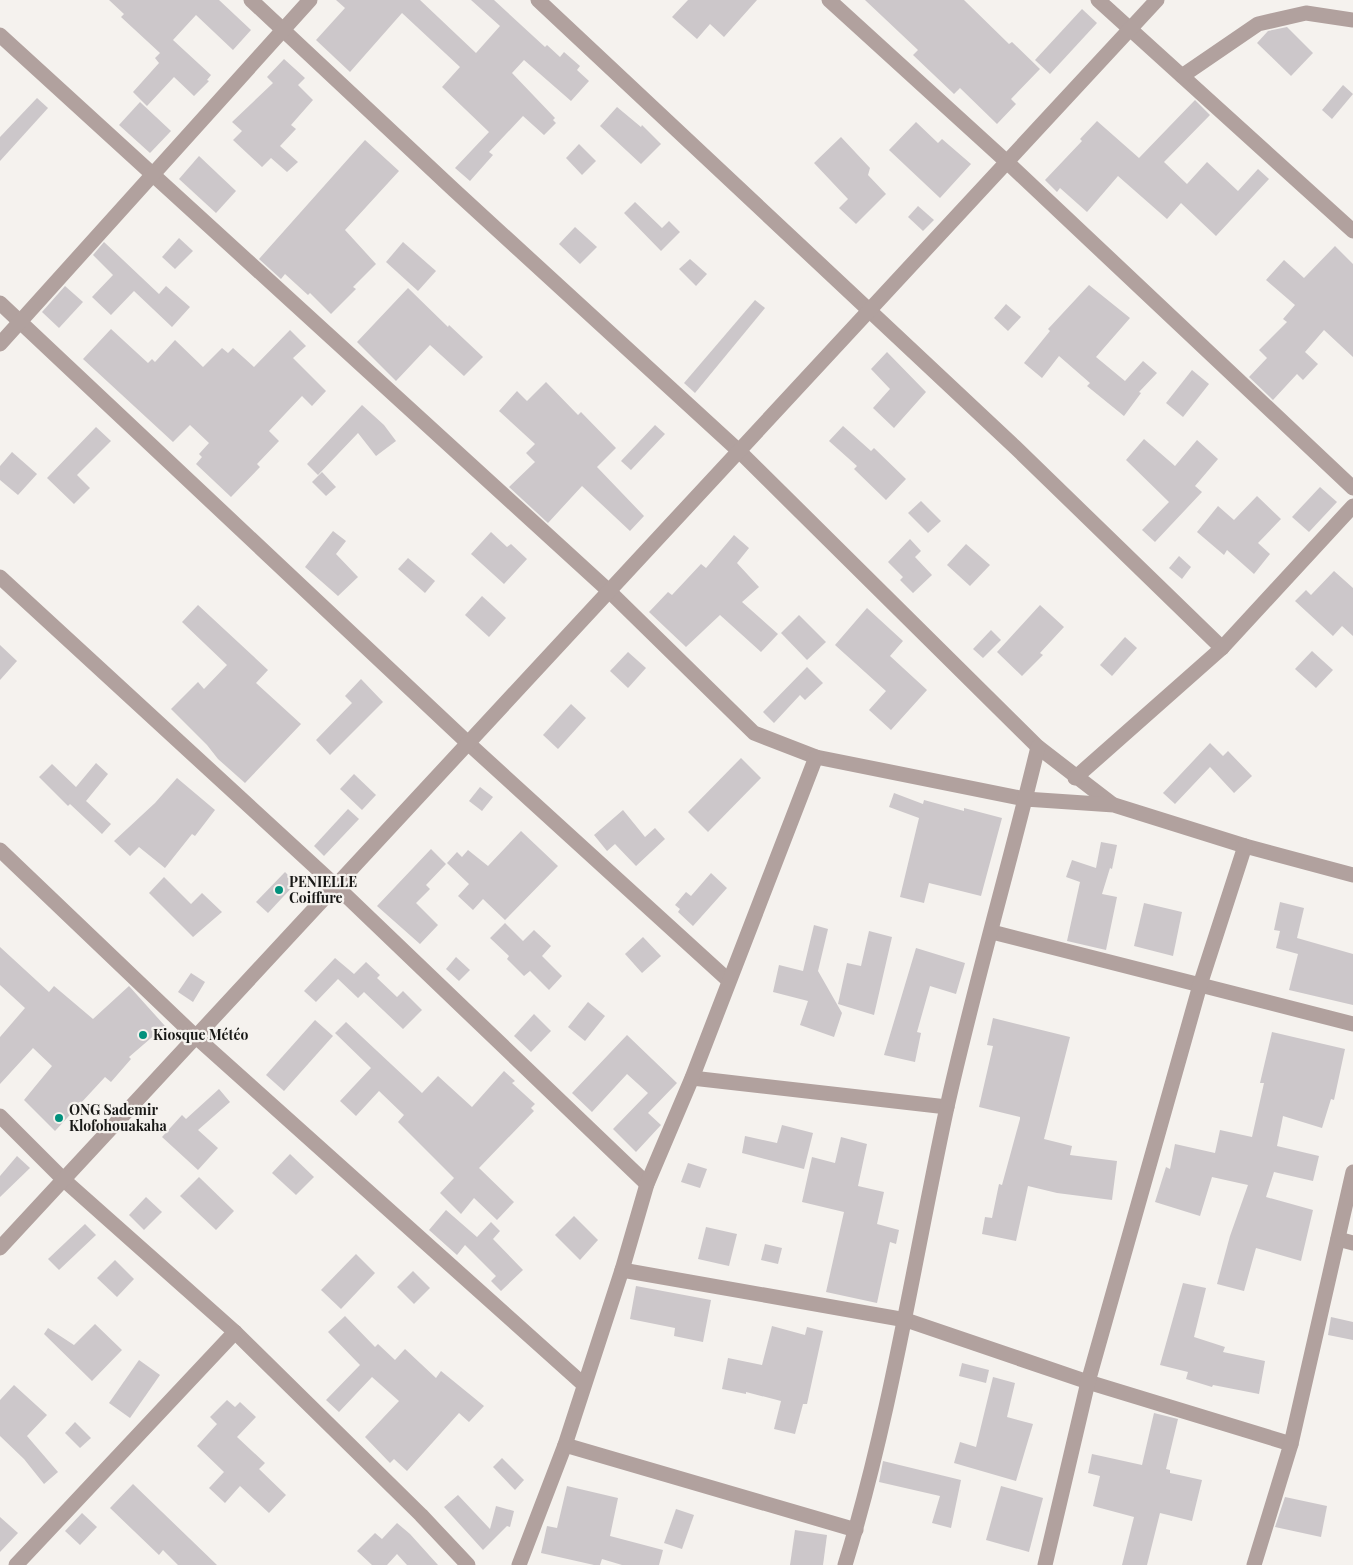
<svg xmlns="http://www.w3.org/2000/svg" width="1353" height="1565" font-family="'Playfair Display',serif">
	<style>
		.building { fill: #ccc7ca }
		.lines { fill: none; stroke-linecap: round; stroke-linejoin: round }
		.street { stroke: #b1a19e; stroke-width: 15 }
		.poi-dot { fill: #02917d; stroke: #f5f2ee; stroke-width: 2 }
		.labels { text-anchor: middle; stroke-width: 4.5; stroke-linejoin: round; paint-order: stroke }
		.poi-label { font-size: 14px; font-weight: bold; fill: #191917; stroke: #f5f2ee; text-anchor: start }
	</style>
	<rect width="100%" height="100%" fill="#f5f2ee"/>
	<g class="building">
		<polygon points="109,0 219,0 251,30 233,50 196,15 173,40 211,75 207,80 209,81 194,96 174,77 147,106 133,92 159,63 155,58 160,53 121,17 124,14"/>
		<polygon points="336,0 420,0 476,53 500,26 471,0 494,0 545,47 547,45 560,57 564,52 580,66 577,70 589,81 571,101 524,60 512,73 555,118 553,120 556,123 544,135 523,116 489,152 493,155 470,181 455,168 489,132 442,87 460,67 402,13 350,72 316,40 345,8"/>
		<polygon points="688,0 757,0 724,37 710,24 697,39 672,17"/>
		<polygon points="865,0 964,0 1009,44 1012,42 1040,69 1011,99 1016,104 997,124 960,88 954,94 913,55 918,50"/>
		<polygon points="1082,9 1097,23 1050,74 1035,60"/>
		<polygon points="1287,27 1313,53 1291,76 1257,43 1268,31"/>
		<polygon points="284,59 305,78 298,85 313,100 291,125 296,129 280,146 298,162 287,172 271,158 262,167 233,140 242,131 232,122 273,83 267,77"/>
		<polygon points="1343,85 1353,94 1332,119 1322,110"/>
		<polygon points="37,98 48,108 0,161 0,137"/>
		<polygon points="1195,100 1210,115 1164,162 1187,184 1207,162 1238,191 1258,169 1269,179 1216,236 1181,203 1167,219 1118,176 1087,212 1060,188 1057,192 1045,180 1082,141 1080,139 1097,121 1139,158"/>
		<polygon points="140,102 171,131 150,153 119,125"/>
		<polygon points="617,107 641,127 642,125 661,144 641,164 600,126"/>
		<polygon points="916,122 938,143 942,139 971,164 940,198 889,150"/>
		<polygon points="841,137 870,168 868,175 886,194 856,224 839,208 848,199 814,163"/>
		<polygon points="365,140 399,171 345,230 376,264 353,287 356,289 331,314 310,293 308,295 285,274 281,279 259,259"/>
		<polygon points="579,144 596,161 582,175 566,158"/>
		<polygon points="199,156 236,191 216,213 179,179"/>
		<polygon points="635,202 662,228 669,221 680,232 661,251 624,213"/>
		<polygon points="918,206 934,220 923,231 908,217"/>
		<polygon points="575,227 597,247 580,264 559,244"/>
		<polygon points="179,238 193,251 175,269 162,257"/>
		<polygon points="104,242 159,294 166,286 190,307 172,327 134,291 111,315 92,297 113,275 93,255"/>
		<polygon points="403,242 436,271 418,291 386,262"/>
		<polygon points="1335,246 1353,264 1353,357 1324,330 1305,352 1318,364 1303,380 1297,374 1273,400 1249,377 1267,358 1259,350 1287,322 1283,319 1295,305 1266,280 1284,260 1304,278"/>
		<polygon points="690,259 707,274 696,286 679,269"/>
		<polygon points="1089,285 1130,318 1096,357 1125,381 1143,361 1157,373 1139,392 1141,393 1124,416 1087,386 1090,383 1059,356 1042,378 1024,363 1050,331 1048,329"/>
		<polygon points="65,286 83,302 59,328 42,312"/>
		<polygon points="408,288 448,327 449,325 483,357 464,376 430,345 396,381 357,342"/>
		<polygon points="755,300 765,308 695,393 684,383"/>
		<polygon points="1006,304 1021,317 1008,331 994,318"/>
		<polygon points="111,329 148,363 152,359 155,362 175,340 203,367 222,348 228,353 233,348 254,367 290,330 306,346 293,358 326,391 312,406 302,396 269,431 279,441 257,464 260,467 231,497 196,464 202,457 199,454 209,443 190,425 173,442 83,359"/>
		<polygon points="887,352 926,392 894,428 873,408 890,389 871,369"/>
		<polygon points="1192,370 1209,384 1183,417 1166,403"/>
		<polygon points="546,382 578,415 581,412 616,448 597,467 644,516 630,531 582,486 548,523 509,487 535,462 526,453 535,444 499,411 517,391 527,401"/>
		<polygon points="362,405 384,425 396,441 376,456 358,433 318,475 307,464"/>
		<polygon points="655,425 665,434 631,470 621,461"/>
		<polygon points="843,426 871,451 874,448 906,479 886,500 854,469 857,466 829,441"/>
		<polygon points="96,427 111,441 77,475 90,488 74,504 47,478"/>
		<polygon points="1144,439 1175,466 1197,440 1218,459 1195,486 1202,492 1155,542 1142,530 1169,502 1126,460"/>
		<polygon points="12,452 37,474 18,495 0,480 0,466"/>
		<polygon points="322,472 336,487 326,496 312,482"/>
		<polygon points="1320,487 1337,502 1309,532 1292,517"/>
		<polygon points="1257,496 1281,519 1258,543 1270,554 1254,574 1227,550 1224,555 1197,532 1218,506 1234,520"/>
		<polygon points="921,501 941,521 928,533 908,513"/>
		<polygon points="333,531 346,541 336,554 358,577 338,596 305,567"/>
		<polygon points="491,532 507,547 511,544 527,559 504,584 471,554"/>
		<polygon points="734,535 749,548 737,563 759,587 742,602 778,634 761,652 720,615 686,647 649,612 668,592 672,595 701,564 706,568"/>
		<polygon points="910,539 921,551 915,557 932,575 913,593 900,580 903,577 888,562"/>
		<polygon points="966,544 990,565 970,586 947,565"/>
		<polygon points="1179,556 1191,567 1182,579 1169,568"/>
		<polygon points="408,558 435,581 425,593 398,569"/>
		<polygon points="1334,571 1353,588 1353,636 1342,626 1333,636 1295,601 1306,590 1311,595"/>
		<polygon points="482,596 506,618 489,637 465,615"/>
		<polygon points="198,605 268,670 256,683 301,724 245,783 218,759 207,745 171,709 198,682 204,689 227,665 182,622"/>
		<polygon points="1040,605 1064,627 1040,653 1043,655 1022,676 997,652"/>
		<polygon points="867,608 903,641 890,656 927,690 891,730 869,710 886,691 835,645"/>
		<polygon points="799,615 826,642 807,660 781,633"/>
		<polygon points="991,630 1001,640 983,658 973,649"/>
		<polygon points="1125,637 1137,648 1112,676 1100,665"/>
		<polygon points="0,645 17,661 0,680"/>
		<polygon points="1312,651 1333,670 1316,688 1295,669"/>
		<polygon points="628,652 646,668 628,688 610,671"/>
		<polygon points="807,667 823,683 805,700 800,695 774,723 763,712"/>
		<polygon points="361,679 383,702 330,755 316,740 352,703 345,696"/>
		<polygon points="571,704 586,718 558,749 543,735"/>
		<polygon points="1210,743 1223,756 1228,751 1252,776 1234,793 1210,767 1175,804 1163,793"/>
		<polygon points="741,758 761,778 708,832 688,812"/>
		<polygon points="96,763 108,774 86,801 111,824 102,834 70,804 68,806 39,777 52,764 76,787"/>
		<polygon points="354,774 376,795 362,810 340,789"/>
		<polygon points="177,778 215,810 195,836 192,834 165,868 139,847 130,856 114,841 155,803"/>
		<polygon points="480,787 493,797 482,811 469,801"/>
		<polygon points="894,793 923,804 924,800 964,811 964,808 1002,818 981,896 929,883 924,903 900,897 919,818 889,807"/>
		<polygon points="348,809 359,819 324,856 314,846"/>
		<polygon points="623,810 645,837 655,828 665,839 636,866 615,844 607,851 594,835"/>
		<polygon points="521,831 558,866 505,920 483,899 473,910 458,896 469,884 447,863 457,852 462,857 468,850 488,866"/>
		<polygon points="1101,842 1117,845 1112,869 1110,868 1102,894 1117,897 1106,950 1067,941 1080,882 1066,877 1072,860 1096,868"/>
		<polygon points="431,849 446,864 426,885 430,889 416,903 438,925 420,944 377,906"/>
		<polygon points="285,872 296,883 268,913 256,902"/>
		<polygon points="711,873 727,888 693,926 678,912 680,909 675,905 686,892 691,896"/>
		<polygon points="164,877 191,904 202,893 222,912 193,937 149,893"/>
		<polygon points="1280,902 1304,908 1297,938 1353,954 1353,1005 1289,990 1298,954 1276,948 1280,931 1274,930"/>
		<polygon points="1144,903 1182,912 1173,956 1134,946"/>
		<polygon points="505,923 523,941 534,930 551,946 542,956 562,976 549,990 530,971 524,976 507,959 509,956 490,938"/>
		<polygon points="814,925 828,929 818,971 842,1013 834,1037 800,1025 808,1001 773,992 779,965 803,971"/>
		<polygon points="869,931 892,937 874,1015 838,1004 847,963 861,966"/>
		<polygon points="643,937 661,956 642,973 625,954"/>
		<polygon points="0,947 49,992 54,986 93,1019 129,986 165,1026 129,1057 131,1059 111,1082 105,1077 55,1131 24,1100 52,1066 33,1048 0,1084 0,1037 25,1008 0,985"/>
		<polygon points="916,948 965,963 956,994 930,986 917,1032 921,1033 915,1062 884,1055"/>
		<polygon points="456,957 470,970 459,981 446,969"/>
		<polygon points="335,958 354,974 366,962 380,975 377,978 397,997 403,991 422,1010 403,1029 364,992 358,998 338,979 316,1002 304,991"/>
		<polygon points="191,973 205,982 193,1002 178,992"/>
		<polygon points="588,1002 605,1016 585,1041 568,1027"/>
		<polygon points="534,1014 551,1031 531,1052 514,1036"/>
		<polygon points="993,1018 1070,1037 1044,1139 1072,1146 1070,1155 1117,1161 1112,1200 1057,1193 1028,1186 1016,1241 982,1234 985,1217 992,1218 999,1184 1002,1185 1020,1119 1020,1117 979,1107 993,1046 987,1045"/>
		<polygon points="315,1020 333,1036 284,1091 266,1075"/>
		<polygon points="346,1022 422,1093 438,1076 472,1107 504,1071 515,1081 512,1083 535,1104 531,1108 534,1111 479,1168 514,1202 497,1220 474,1198 461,1214 440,1193 454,1178 398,1122 404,1115 379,1091 356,1116 340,1101 371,1068 335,1033"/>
		<polygon points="1272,1032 1345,1049 1334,1100 1331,1099 1322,1128 1283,1116 1277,1146 1319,1156 1313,1181 1274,1172 1266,1197 1313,1210 1301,1261 1256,1248 1244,1291 1217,1284 1230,1236 1248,1185 1212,1177 1200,1216 1155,1202 1166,1167 1170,1169 1175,1144 1215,1153 1220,1130 1252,1137 1264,1083 1260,1083"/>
		<polygon points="627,1035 677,1083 648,1113 661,1125 636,1152 613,1129 648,1093 627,1074 592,1112 572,1093"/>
		<polygon points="219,1089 230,1102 198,1130 218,1148 198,1170 162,1137 182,1115 186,1119"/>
		<polygon points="782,1125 813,1133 804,1169 742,1153 745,1136 777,1143"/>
		<polygon points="841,1137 867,1144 858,1186 884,1192 877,1224 899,1230 896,1244 890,1242 877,1303 826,1292 844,1212 802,1202 812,1157 835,1163"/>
		<polygon points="290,1154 314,1177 296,1195 272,1173"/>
		<polygon points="17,1156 30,1168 0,1197 0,1176"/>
		<polygon points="688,1163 707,1169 700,1188 681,1182"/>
		<polygon points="199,1177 234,1211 216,1230 180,1196"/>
		<polygon points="146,1197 162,1212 144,1230 129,1215"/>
		<polygon points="446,1210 477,1237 491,1222 500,1231 493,1239 523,1270 501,1291 491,1281 496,1276 465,1245 457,1255 429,1230"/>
		<polygon points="574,1216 598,1240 580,1260 555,1235"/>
		<polygon points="85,1224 96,1235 59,1270 48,1259"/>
		<polygon points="706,1227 737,1234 729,1266 698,1259"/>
		<polygon points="765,1244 782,1248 778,1264 761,1260"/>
		<polygon points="356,1254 375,1273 341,1309 321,1290"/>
		<polygon points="115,1260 134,1279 117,1297 97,1278"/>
		<polygon points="413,1271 430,1288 414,1304 397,1287"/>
		<polygon points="1183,1283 1206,1288 1194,1337 1225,1347 1223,1352 1265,1361 1259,1394 1213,1385 1212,1387 1186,1379 1188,1372 1160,1365"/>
		<polygon points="636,1286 711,1300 703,1342 674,1336 675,1328 630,1319"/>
		<polygon points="345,1316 375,1347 378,1344 395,1360 405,1349 436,1378 441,1371 484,1406 469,1422 459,1413 407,1471 394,1459 390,1463 365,1437 399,1401 372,1377 339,1412 326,1400 360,1365 328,1332"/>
		<polygon points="1331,1317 1353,1322 1353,1340 1328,1335"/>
		<polygon points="95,1324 122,1350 92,1381 44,1334 48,1328 74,1345"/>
		<polygon points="772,1326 805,1335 807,1327 823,1331 807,1404 803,1404 795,1434 774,1429 781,1401 746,1392 746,1394 722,1389 728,1358 762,1365"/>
		<polygon points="139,1360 160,1375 130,1418 109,1403"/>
		<polygon points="962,1363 989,1370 986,1383 959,1376"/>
		<polygon points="993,1377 1015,1383 1007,1417 1033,1424 1016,1481 954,1463 960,1442 976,1447"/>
		<polygon points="14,1385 47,1415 27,1436 58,1472 44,1484 24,1459 0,1436 0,1400"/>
		<polygon points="227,1400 235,1407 240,1402 256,1417 237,1437 265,1463 259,1469 286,1495 269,1513 240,1486 225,1503 209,1488 224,1472 197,1446 217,1424 210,1417"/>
		<polygon points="1154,1413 1178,1419 1166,1469 1170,1470 1170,1473 1202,1480 1192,1521 1160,1513 1147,1565 1122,1565 1134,1517 1093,1506 1100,1476 1088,1473 1092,1454 1142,1465"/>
		<polygon points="75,1422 91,1438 80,1448 65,1433"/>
		<polygon points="502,1458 524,1480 515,1490 493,1467"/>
		<polygon points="883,1461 961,1480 951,1528 932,1523 940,1496 879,1482"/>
		<polygon points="133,1484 217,1565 178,1565 163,1550 159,1555 110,1508"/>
		<polygon points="567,1486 618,1498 610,1536 663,1550 659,1565 622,1565 602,1559 600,1565 594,1565 541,1553 547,1526 557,1528"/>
		<polygon points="1001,1486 1043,1498 1029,1552 986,1540"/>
		<polygon points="458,1495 490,1529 496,1506 514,1511 510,1527 507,1526 483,1550 444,1507"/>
		<polygon points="1285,1497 1327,1506 1321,1537 1275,1527"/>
		<polygon points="676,1509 694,1515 682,1549 664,1543"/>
		<polygon points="82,1513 97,1527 80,1545 65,1531"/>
		<polygon points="0,1517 18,1533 0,1552"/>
		<polygon points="397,1523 410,1534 438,1565 407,1565 397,1554 387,1565 372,1565 357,1551 375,1533 382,1539"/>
		<polygon points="795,1530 827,1535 823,1565 790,1565"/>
	</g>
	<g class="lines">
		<g class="street">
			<polyline points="251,0 454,190 740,452 1038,747 1112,804"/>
			<polyline points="538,0 1015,447 1222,648"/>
			<polyline points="829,0 1008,163 1353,488"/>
			<polyline points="1098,0 1353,231"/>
			<polyline points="0,35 610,592 754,733 816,757 1025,799 1114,805 1245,846 1353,875"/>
			<polyline points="1182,76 1258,24 1306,13 1353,20"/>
			<polyline points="0,303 469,744 728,980"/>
			<polyline points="0,344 310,0"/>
			<polyline points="0,577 336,886 647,1184"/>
			<polyline points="1075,778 1222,648 1353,506"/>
			<polyline points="0,850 196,1037 583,1384"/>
			<polyline points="992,932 1353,1024"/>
			<polyline points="692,1078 947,1107"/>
			<polyline points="0,1116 64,1180 235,1332 421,1515 468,1565"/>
			<polyline points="1338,1239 1353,1243"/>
			<polyline points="0,1248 1157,0"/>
			<polyline points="622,1270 906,1320 1088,1382 1291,1444"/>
			<polyline points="565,1445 856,1530"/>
			<polyline points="16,1565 235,1332"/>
			<polyline points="519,1565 565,1445 622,1270 647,1184 692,1078 816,757"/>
			<path d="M 845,1565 C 891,1415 914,1260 947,1107 C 974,986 1009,867 1038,747"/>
			<polyline points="1045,1565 1088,1382 1200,985 1245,846"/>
			<polyline points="1254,1565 1291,1444 1353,1172"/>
		</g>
	</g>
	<g class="poi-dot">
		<circle cx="279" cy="890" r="5"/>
		<circle cx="143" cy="1035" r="5"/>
		<circle cx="59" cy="1118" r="5"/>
	</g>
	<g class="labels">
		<g class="poi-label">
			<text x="289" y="887">PENIELLE<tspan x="289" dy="16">Coiffure</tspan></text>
			<text x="153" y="1040">Kiosque Météo</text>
			<text x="69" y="1115">ONG Sademir<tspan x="69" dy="16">Klofohouakaha</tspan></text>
		</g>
	</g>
</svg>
